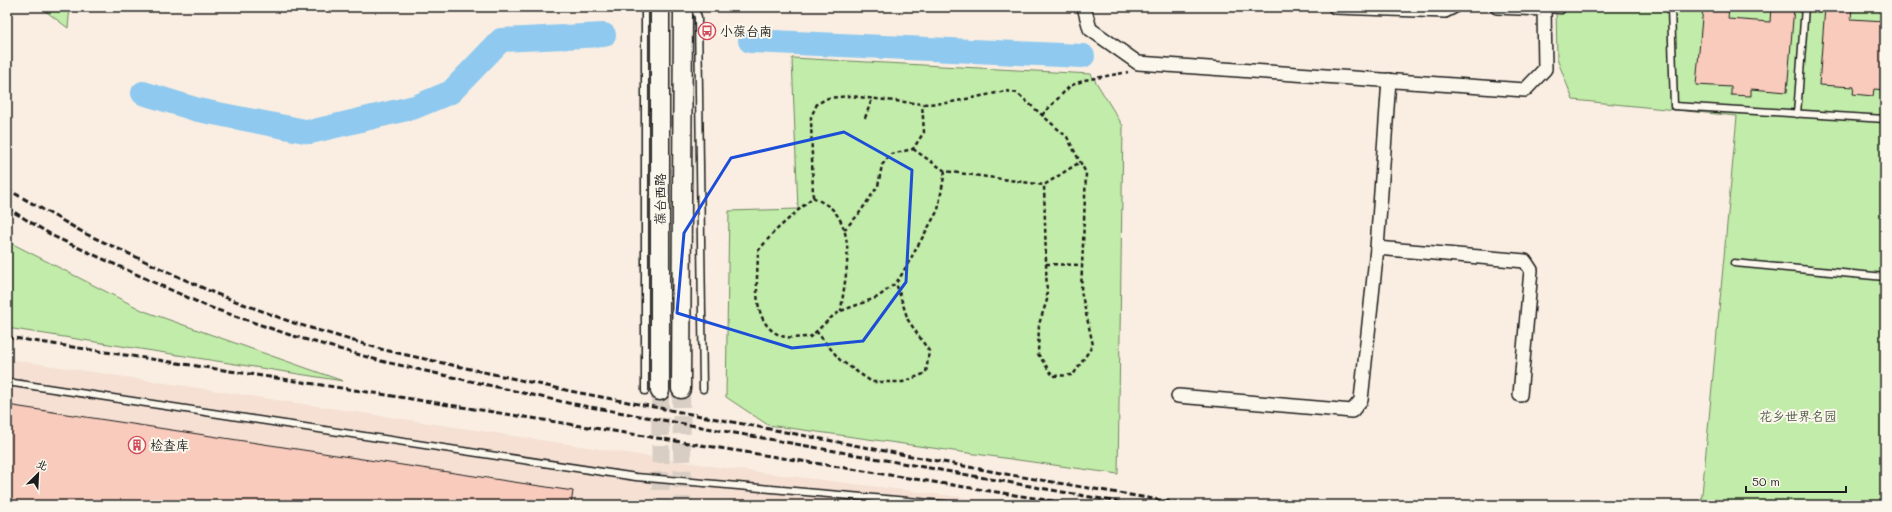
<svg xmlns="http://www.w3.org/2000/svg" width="1892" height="512" font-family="Mali,'LXGW WenKai TC',sans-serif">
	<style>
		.built { fill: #f5e0d3 }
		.green { fill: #c2eca9; stroke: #6f8462 }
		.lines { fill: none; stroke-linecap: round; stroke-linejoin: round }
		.river { stroke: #8fc9ef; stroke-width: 24 }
		.building { fill: #f8cbbc; stroke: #1c1c1c }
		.secondary-tunnel { stroke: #d9cec4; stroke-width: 18; stroke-dasharray: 18 9; stroke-linecap: butt }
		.lane-casing { stroke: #1c1c1c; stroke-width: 9 }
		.street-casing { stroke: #1c1c1c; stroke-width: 16 }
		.secondary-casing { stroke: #1c1c1c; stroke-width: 21 }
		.path { stroke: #1c1c1c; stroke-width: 2.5; stroke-dasharray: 4 3; stroke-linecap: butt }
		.lane { stroke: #fbf7ec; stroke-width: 6 }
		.street { stroke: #fbf7ec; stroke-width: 13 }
		.secondary { stroke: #fbf7ec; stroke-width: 18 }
		.rail { stroke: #1c1c1c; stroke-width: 3; stroke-dasharray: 6 3; stroke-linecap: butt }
		.marked { fill: none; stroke: #1d4ed8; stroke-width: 3; stroke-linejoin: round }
		.labels { text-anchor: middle; stroke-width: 4; stroke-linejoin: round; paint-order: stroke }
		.poi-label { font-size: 13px; fill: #1c1c1c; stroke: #fbf7ec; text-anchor: start }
		.street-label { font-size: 13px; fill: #1c1c1c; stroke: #fbf7ec }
		.park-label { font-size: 13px; fill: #4e5a46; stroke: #fbf7ec }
	</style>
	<rect width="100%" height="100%" fill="#faeee2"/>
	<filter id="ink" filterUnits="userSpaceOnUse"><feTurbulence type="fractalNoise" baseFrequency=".025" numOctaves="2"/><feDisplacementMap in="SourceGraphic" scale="8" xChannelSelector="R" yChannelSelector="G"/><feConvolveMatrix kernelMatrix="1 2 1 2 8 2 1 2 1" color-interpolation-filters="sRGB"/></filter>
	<g filter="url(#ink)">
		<polygon class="built" points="7,359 725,468 1026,505 7,505"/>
		<g class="green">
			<polygon points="40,7 70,7 68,28"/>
			<polygon points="1556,7 1885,7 1885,505 1701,505 1737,116 1573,100 1557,59"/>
			<polygon points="792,58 1091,74 1123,126 1118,474 768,425 726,397 729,211 798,209"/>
			<polygon points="7,241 144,311 343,381 7,328"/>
		</g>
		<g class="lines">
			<g class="river">
				<polyline points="750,41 1083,56"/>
				<polyline points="143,93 198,110 310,132 415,107 451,92 501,40 604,35"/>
			</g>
		</g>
		<g class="building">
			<polygon points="1703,7 1729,7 1728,19 1770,22 1771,7 1794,7 1787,92 1751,89 1751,96 1731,95 1731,87 1696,85"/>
			<polygon points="1825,7 1852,7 1851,19 1885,21 1885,90 1874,89 1873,96 1853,94 1854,87 1819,85"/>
			<polygon points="7,405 573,491 571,505 7,505"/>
		</g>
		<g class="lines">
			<g class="secondary-tunnel">
				<polyline points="681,389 683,505"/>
				<polyline points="660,391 661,505"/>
			</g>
			<defs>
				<g id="lane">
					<polyline points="645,7 645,391"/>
					<polyline points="694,7 698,17 703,389"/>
					<polyline points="1671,7 1674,106 1885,119"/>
					<polyline points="1544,9 1561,10 1562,7"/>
					<polyline points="1797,114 1805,7"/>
					<polyline points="1734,263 1885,277"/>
					<polyline points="7,382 636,477 954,505"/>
				</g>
				<g id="street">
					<polyline points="1084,7 1090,29 1138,63 1525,90 1545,69 1544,9 1497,7"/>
					<polyline points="1335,7 1445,11 1453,7"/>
					<polyline points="1377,248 1525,261 1531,270 1520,395"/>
					<polyline points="1178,396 1352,411 1361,400 1377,248 1389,80"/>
				</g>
				<g id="secondary">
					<polyline points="681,389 683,7"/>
					<polyline points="660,391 660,7"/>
				</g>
			</defs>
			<use href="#lane" class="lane-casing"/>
			<use href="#street" class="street-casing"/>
			<use href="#secondary" class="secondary-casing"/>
			<g class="path">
				<polyline points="1042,115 1070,86 1085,80 1128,72"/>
				<polyline points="865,118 872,99"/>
				<polyline points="913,149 945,171 1044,185"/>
				<path d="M 945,171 L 938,210 L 902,274 L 896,283 L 878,297 L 841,311 L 833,316 L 810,337 C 802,337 790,339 782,336 C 749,324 758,279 758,251 L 774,232 L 813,197 L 811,117 L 817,104 L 828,98 L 850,96 L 922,104 L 947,103 L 1006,91 L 1017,93 L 1067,137 L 1086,173 L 1081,291 L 1093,345 L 1073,375 L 1053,376 L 1038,354 L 1039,324 L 1047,300 L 1044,185 L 1080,162"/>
				<path d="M 813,197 C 819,201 829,205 834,211 C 857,238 844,280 841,311"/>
				<polyline points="844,230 858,215 878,186 882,165 891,154 913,149 924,132 922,104"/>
				<polyline points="1046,264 1082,265"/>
				<polyline points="816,331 840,360 872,382 903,382 926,373 929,351 908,320 896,283"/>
			</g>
			<use href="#lane" class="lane"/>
			<use href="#street" class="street"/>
			<use href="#secondary" class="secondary"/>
			<g class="rail">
				<polyline points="7,189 86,234 214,293 294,323 384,350 570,391 1011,475 1189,505"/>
				<polyline points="7,208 55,237 206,306 290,335 381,361 568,403 1135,505"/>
				<polyline points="7,337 374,393 1078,505"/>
			</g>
		</g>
	</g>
	<path class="marked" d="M 844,132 L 912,170 L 906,282 L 863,341 L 792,348 L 677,313 L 684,233 L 731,158 Z"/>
	<defs>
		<symbol id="bus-ring" viewBox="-11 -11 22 22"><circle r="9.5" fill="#fbf7ec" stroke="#d1495b" stroke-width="1.5"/><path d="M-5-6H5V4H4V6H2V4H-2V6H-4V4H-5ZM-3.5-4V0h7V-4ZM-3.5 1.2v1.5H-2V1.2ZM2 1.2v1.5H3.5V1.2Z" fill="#d1495b"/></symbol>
		<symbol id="building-ring" viewBox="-11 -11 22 22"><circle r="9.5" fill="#fbf7ec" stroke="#d1495b" stroke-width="1.5"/><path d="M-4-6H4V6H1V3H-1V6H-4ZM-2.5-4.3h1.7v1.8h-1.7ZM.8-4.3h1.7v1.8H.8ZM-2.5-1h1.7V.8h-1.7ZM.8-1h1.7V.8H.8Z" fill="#d1495b"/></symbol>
	</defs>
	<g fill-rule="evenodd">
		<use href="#bus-ring" x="697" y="21" width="20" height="20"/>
		<use href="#building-ring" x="127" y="435" width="20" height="20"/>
	</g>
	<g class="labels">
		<g class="poi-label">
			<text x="720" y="36">小葆台南</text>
			<text x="150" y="450">检查库</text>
		</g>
		<g class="street-label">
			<text transform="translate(660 199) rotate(-90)" y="5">葆台西路</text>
		</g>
		<g class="park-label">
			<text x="1798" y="421">花乡世界名园</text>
		</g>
	</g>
	<rect width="1892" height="512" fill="none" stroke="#fbf7ec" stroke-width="24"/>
	<rect x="12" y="12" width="1868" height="488" fill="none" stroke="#1c1c1c" stroke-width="1.5" filter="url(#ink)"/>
	<g transform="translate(38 474) rotate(24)" stroke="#fbf7ec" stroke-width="3" paint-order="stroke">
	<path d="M0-3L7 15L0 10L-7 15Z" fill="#1c1c1c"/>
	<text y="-6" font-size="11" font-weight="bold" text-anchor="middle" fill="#1c1c1c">北</text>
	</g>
	<path d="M1746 486v6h100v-6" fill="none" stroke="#1c1c1c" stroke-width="2"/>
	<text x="1752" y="486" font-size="12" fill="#1c1c1c" stroke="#fbf7ec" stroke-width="3" paint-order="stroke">50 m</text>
</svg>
